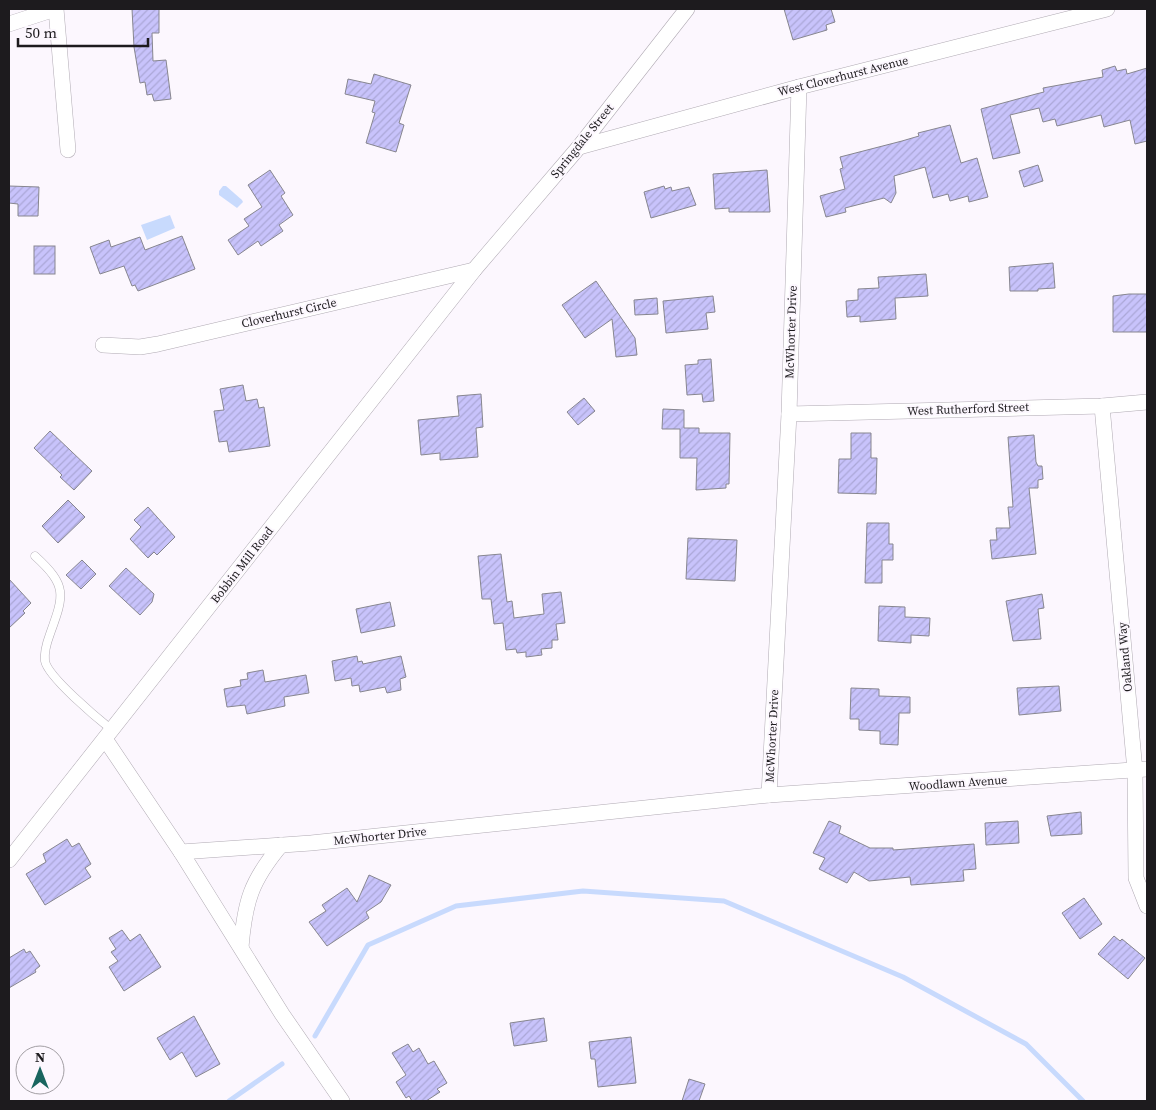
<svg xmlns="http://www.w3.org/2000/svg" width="1156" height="1110" font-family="'Source Serif 4',serif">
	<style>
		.water { fill: #c8dafd }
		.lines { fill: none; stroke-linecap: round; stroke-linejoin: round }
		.stream { stroke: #c8dafd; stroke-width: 5 }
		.building { fill: url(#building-hatch); stroke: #87868f }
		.lane-casing { stroke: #b0aab3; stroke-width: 9 }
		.street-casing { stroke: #b0aab3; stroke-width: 16 }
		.lane { stroke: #fff; stroke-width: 8 }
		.street { stroke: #fff; stroke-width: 15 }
		.labels { text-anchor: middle; stroke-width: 4; stroke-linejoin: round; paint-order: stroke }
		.street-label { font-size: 12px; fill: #1d1b1e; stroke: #fcf7fe }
	</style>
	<defs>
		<pattern id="building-hatch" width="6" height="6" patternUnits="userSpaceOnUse" patternTransform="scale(1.25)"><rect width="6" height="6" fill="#c8c3fb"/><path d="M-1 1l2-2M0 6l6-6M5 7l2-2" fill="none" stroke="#aba7d7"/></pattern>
	</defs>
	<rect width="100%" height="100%" fill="#fcf7fe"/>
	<g class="water">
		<polygon points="223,186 226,186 242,200 243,202 237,208 219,195 219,191"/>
		<polygon points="170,215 175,228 147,240 141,225"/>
	</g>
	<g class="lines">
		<g class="stream">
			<polyline points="315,1036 368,945 456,906 583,891 724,901 903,977 1026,1044 1083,1101"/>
			<polyline points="229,1101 282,1064"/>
		</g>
	</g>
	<g class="building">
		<polygon points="132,9 159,9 159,33 152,33 153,61 166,60 171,99 154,101 152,94 147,95 145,82 140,83 134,47"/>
		<polygon points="784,9 831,9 835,22 826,25 827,30 793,40"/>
		<polygon points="1115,66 1117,71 1126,69 1127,74 1147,68 1147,141 1135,144 1130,120 1104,127 1101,115 1057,126 1055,119 1043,122 1039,108 1010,115 1020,153 993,159 981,109 1036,94 1044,92 1043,88 1103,77 1102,70"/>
		<polygon points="374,74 411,85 399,123 404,125 396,152 366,143 375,113 372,112 375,101 345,94 348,79 371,84"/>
		<polygon points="950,125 961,163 977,158 988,197 969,202 968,196 950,201 948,194 933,198 925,167 894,176 896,193 891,203 884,198 845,208 846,212 826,217 820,196 845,189 840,169 843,168 840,157 902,141 919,136 918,133"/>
		<polygon points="1038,165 1043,181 1024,187 1019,171"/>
		<polygon points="270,170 285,193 281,196 293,215 279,225 283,231 261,246 258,241 238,255 228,240 249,226 244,219 262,207 248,185"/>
		<polygon points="767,170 770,212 729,212 729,208 715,209 713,174"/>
		<polygon points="9,186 39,187 38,216 18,216 18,204 9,203"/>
		<polygon points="664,186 665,189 671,187 672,191 689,187 696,205 651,218 644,192"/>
		<polygon points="182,236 195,269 138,291 135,285 132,286 124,266 100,274 90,247 109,240 111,247 140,237 145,250"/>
		<rect x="34" y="246" width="21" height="28"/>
		<polygon points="1053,263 1055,288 1038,289 1038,291 1010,291 1009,267"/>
		<polygon points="926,274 928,296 895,298 896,319 860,322 860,316 847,317 846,301 858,300 858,289 879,288 878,277"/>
		<polygon points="596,281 635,338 637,355 616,357 612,319 585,338 562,305"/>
		<polygon points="1129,294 1147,294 1147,332 1113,332 1113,296"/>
		<polygon points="713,296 715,312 706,313 708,329 666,333 663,301"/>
		<polygon points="657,298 658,314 635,315 634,300"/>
		<polygon points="711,359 714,401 703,402 702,394 687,395 685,365 698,364 698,360"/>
		<polygon points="243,385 246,401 257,399 259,408 264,407 270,446 229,452 227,441 219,442 214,411 224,410 220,389"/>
		<polygon points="481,394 483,427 476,428 478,457 440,460 440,453 421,455 418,420 459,416 457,396"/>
		<polygon points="584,398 595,411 578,425 567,412"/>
		<polygon points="663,409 684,410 684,428 699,428 699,433 730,433 729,484 726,484 726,488 696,490 697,458 680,458 680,429 662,429"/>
		<polygon points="50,431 92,471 74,490 60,477 62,475 34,448"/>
		<polygon points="851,433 871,433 871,458 877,458 876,494 838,493 839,459 851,459"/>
		<polygon points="1034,435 1036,462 1038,466 1042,466 1043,479 1038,480 1038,488 1029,488 1036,554 992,559 990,540 997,540 996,528 1010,528 1008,507 1013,507 1008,437"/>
		<polygon points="68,500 85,517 58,543 42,526"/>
		<polygon points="148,507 175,537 157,555 154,552 148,558 130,539 141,527 134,520"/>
		<polygon points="867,523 889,523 889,544 893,544 893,560 882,560 882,583 865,583"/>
		<polygon points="688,538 737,540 735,581 686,579"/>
		<polygon points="501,554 507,602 512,601 514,618 544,614 542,594 561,592 565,623 556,624 558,640 552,640 552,648 541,649 542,655 526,657 526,652 517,653 516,649 506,650 503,623 494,624 491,599 482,599 478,556"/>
		<polygon points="82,560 96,574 81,589 66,575"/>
		<polygon points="126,568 154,594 152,602 140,615 109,586"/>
		<polygon points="9,579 31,603 23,611 25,613 9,628"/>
		<polygon points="1042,594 1044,608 1038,609 1041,639 1013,641 1006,601"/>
		<polygon points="390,602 395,626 361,633 356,609"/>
		<polygon points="879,606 905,607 905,617 930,618 929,636 911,635 911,643 878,641"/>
		<polygon points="357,656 358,662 362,661 363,664 401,656 406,677 400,679 401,690 387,693 385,687 360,692 359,685 352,686 351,678 335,681 332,661"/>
		<polygon points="263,670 265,682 306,675 309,693 284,697 285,706 247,714 245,705 227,707 224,689 241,686 240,680 248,679 247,673"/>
		<polygon points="1059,686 1061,711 1019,715 1017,688"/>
		<polygon points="851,688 879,689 879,696 910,697 910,713 899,713 898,745 880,744 880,731 859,730 859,719 850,719"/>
		<polygon points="1081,812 1082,834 1051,836 1047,816"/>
		<polygon points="829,821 841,826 839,833 870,848 893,848 893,850 974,844 976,869 963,870 964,881 911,885 910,877 869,881 854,872 847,883 819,869 825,858 813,853"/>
		<polygon points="1018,821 1019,843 986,845 985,823"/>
		<polygon points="67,839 72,847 79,843 91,864 85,868 91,877 45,905 26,874 46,862 43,854"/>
		<polygon points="369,875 391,885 381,902 366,912 369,918 327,946 309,922 326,911 322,905 347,888 357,902"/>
		<polygon points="1084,898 1102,924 1080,939 1062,913"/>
		<polygon points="122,930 130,941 140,934 161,967 124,991 109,967 118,961 111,952 116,949 109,938"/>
		<polygon points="1114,936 1120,941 1122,939 1145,958 1128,979 1098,954"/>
		<polygon points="24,949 26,953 30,951 40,966 35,970 36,972 9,988 9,958"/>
		<polygon points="194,1016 220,1064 196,1077 182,1052 170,1060 157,1038"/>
		<polygon points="544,1018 547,1041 514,1046 510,1023"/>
		<polygon points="631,1037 636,1083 598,1087 595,1059 591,1059 589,1042"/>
		<polygon points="408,1044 413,1052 419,1048 428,1064 434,1061 447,1083 437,1089 440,1092 426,1101 412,1101 409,1096 406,1098 396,1082 406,1075 392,1053"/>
		<polygon points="689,1079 705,1084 699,1101 682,1101"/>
	</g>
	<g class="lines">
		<defs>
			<path id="lane" d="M 35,556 C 68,586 64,595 50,634 C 47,642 44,653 45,661 C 48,677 97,718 112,730"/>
			<g id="street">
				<polyline points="56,9 68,150"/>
				<polyline points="9,24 55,9"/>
				<polyline points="579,147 799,87 1107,9"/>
				<polyline points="103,345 140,347 158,344 474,270"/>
				<polyline points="1102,406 1135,771 1136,878 1147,906"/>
				<polyline points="789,414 1102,406 1147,402"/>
				<polyline points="105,739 181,852 311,843 769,795 1147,769"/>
				<polyline points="769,795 789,414 799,87"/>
				<polyline points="181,852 282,1014 342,1101"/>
				<polyline points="9,860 474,270 579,147 687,9"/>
				<path d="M 241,947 C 245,901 251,881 281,845"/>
			</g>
		</defs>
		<use href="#lane" class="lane-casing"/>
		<use href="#street" class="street-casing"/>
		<use href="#lane" class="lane"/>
		<use href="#street" class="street"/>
	</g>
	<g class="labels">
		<g class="street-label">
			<text transform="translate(843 76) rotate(-14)" y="4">West Cloverhurst Avenue</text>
			<text transform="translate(582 141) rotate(-51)" y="4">Springdale Street</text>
			<text transform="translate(289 313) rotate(-13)" y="4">Cloverhurst Circle</text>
			<text transform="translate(791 332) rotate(-88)" y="4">McWhorter Drive</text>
			<text transform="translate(968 409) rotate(-2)" y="4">West Rutherford Street</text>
			<text transform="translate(242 565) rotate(-52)" y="4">Bobbin Mill Road</text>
			<text transform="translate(1125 657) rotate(-95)" y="4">Oakland Way</text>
			<text transform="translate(772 736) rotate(-87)" y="4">McWhorter Drive</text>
			<text transform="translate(958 783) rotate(-4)" y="4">Woodlawn Avenue</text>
			<text transform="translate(380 836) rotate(-6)" y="4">McWhorter Drive</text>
		</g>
	</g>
	<rect width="1156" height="1110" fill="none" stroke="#1d1b1e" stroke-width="20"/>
	<g transform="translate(40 1070)"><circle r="24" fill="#fcf7fe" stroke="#a39fa4"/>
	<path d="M0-4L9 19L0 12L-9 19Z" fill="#19655f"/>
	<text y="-8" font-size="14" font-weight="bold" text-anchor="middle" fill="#1d1b1e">N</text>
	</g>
	<path d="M18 38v8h130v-8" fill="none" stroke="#1d1b1e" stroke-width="2.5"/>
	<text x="25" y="38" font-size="15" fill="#1d1b1e" stroke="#fcf7fe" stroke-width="4" paint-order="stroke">50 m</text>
</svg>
